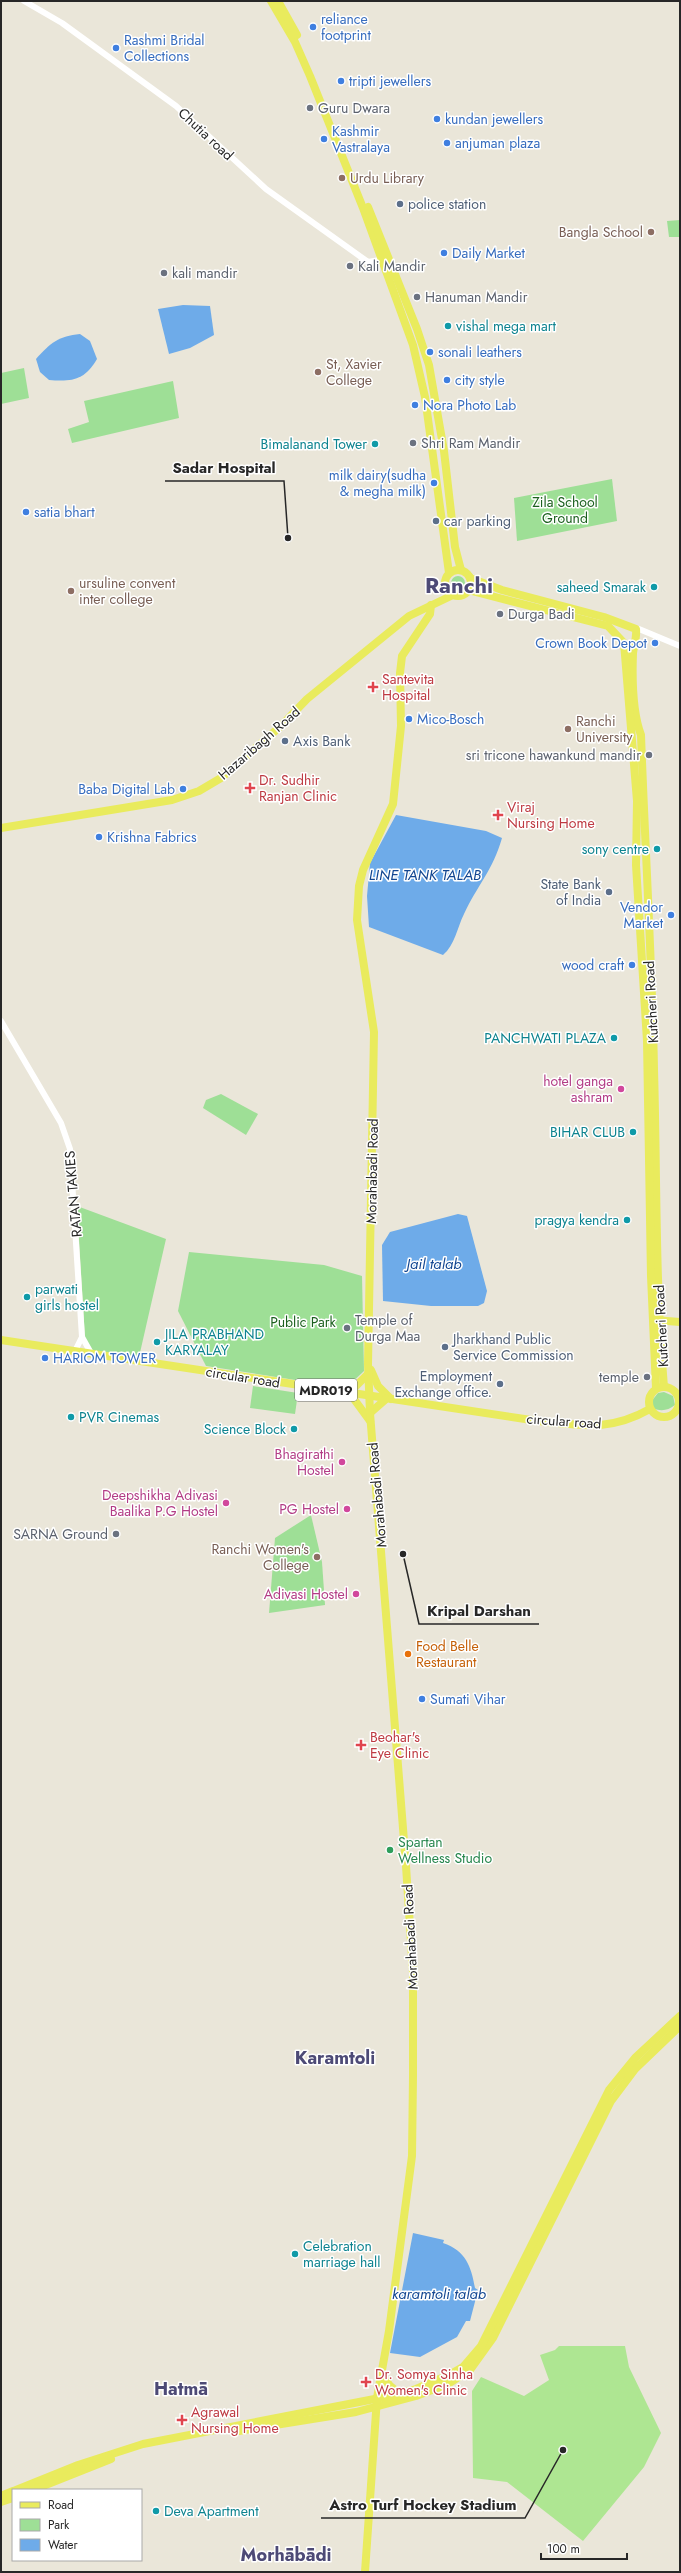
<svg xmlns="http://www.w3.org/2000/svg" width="681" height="2573" font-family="Jost,sans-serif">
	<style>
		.green { fill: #9edf96 }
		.pitch { fill: #aee692 }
		.water { fill: #6eabe9 }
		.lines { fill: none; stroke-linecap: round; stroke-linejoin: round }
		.minor { stroke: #fff; stroke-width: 6 }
		.major { stroke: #e9eb5d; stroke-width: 8 }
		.shop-dot { fill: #3f7fe0; stroke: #fff; stroke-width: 1.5 }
		.worship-dot { fill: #6b7280; stroke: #fff; stroke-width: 1.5 }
		.education-dot { fill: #8d6e63; stroke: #fff; stroke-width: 1.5 }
		.service-dot { fill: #5c6f8a; stroke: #fff; stroke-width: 1.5 }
		.culture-dot { fill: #0f9aa8; stroke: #fff; stroke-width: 1.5 }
		.health-dot { fill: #e0444e; stroke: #fff; stroke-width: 1.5 }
		.hotel-dot { fill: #d1479c; stroke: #fff; stroke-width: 1.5 }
		.food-dot { fill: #e8710a; stroke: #fff; stroke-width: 1.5 }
		.leisure-dot { fill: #2e9e5b; stroke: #fff; stroke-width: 1.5 }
		.labels { text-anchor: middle; stroke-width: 3; stroke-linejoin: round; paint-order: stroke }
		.shield { fill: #fff; stroke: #686868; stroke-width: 1 }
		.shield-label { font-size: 13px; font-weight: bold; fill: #272727 }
		.shop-label { font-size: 14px; fill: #366cbe; stroke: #fff; text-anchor: start }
		.worship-label { font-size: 14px; fill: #5b616d; stroke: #fff; text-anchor: start }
		.street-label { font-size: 14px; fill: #272727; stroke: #fff }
		.education-label { font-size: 14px; fill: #785e54; stroke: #fff; text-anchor: start }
		.service-label { font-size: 14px; fill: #4e5e75; stroke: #fff; text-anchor: start }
		.culture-label { font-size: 14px; fill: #0d838f; stroke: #fff; text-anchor: end }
		.park-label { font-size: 14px; fill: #1b601e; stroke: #fff }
		.health-label { font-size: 14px; fill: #be3a42; stroke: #fff; text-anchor: start }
		.hotel-label { font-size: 14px; fill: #b23c85; stroke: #fff; text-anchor: end }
		.food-label { font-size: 14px; fill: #c56008; stroke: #fff; text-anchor: start }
		.leisure-label { font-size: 14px; fill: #27864d; stroke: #fff; text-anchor: start }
		.water-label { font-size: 15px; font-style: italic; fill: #124691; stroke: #fff }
		.district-label { font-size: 18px; font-weight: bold; fill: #4d4a76; stroke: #fff }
		.town-label { font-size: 22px; font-weight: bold; fill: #4d4a76; stroke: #fff }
		.leader { fill: none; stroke: #272727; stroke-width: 1.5 }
		.callout-dot { fill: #272727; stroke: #fff; stroke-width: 1.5 }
		.callout-label { font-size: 15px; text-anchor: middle; font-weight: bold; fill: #272727; stroke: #fff; stroke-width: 3; stroke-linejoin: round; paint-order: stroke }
	</style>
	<rect width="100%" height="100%" fill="#eae6d9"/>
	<g class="green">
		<polygon points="680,220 680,237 669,237 667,221"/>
		<polygon points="24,368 29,398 1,404 1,373"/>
		<polygon points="173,381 179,418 72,443 68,429 89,422 84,401"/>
		<polygon points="612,479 617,521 517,541 514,498"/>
		<circle cx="458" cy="583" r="7"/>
		<polygon points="221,1094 258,1114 246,1135 203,1108 206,1100"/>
		<polygon points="77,1206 166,1239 139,1357 92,1352 85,1338"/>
		<polygon points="189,1252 324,1265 362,1276 364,1371 346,1388 206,1366 178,1311"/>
		<polygon points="253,1386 298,1393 295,1414 250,1408"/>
		<path d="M 664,1392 L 673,1396 L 675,1405 C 667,1411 660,1412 651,1407 L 650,1403 L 658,1393 Z"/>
		<polygon points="311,1515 322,1562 325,1605 269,1613 275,1538"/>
	</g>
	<polygon class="pitch" points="559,2346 625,2346 629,2367 661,2433 644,2467 583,2541 507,2482 473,2478 472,2391 481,2377 524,2396 549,2380 540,2355 555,2350"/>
	<g class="water">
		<polygon points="183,305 210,306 214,335 190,348 169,354 158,309"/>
		<path d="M 80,334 L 90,341 L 97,359 C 85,380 72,382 49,380 L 40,372 L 36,359 C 50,343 59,336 80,334 Z"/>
		<path d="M 396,815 L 486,831 L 502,838 C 493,870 477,886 464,914 C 457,928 455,945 443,955 L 369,927 L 367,896 L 370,863 Z"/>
		<polygon points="458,1214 467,1216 487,1291 484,1303 478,1306 431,1306 383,1301 382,1245 390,1232"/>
		<path d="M 413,2233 L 444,2240 L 443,2243 C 466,2251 471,2266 475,2288 L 478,2290 L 470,2321 L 466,2321 L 457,2337 L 420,2357 L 390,2353 Z"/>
	</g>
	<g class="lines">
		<g class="minor">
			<polyline points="24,1 62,23 176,106 266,189 368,262 386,259"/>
			<polyline points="636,630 639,629 680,646"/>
			<polyline points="1,1021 61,1123 70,1149 82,1337 91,1353"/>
			<polyline points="75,1351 82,1337"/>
		</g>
		<g class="major">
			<polyline points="271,1 295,42 310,76 363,208 413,345 425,397 449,573"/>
			<polyline points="278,1 297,35"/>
			<polyline points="368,207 417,329 429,365 444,451 455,547 461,570"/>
			<circle cx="458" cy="583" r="13"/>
			<path d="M 470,578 L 502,590 L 604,617 L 636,629 C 637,637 634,645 633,653 C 632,679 632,711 641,735 C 645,847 652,958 654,1069 C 657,1175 655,1281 664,1387"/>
			<polyline points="468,590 608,626 624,643 637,801 636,865 647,1041 651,1276 656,1388"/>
			<polyline points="1,828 172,800 199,791 221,778 282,725 307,699 409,616 453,595"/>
			<polyline points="654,1320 680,1322"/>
			<path d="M 1,1340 L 538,1421 C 582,1425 609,1432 650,1409"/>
			<polyline points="371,1370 378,1386 391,1399"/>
			<circle cx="664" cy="1402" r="15"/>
			<polyline points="348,1394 369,1373"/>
			<polyline points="351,1395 370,1421"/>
			<polyline points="370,1413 386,1399"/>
			<polyline points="381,2374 390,2386 399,2393"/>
			<polyline points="239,2431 356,2412 416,2396 448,2384 470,2370 493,2338 611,2101 635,2069 680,2026"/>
			<polyline points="16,2490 78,2465 143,2444 390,2396 416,2389 449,2375 463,2367 481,2346 609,2090 635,2058 680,2016"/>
			<polyline points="33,2490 111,2459"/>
			<polyline points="1,2496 13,2491"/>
			<polyline points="1,2502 13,2498"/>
			<polyline points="365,2572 377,2398 389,2331 412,2156 413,2076 413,1972 406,1866 370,1413 368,1364 374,1032 357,920 359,886 363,870 393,804 401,726 400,673 402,656 430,614 431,605"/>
		</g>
	</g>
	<g class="shop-dot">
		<circle cx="313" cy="27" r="4"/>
		<circle cx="116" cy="48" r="4"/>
		<circle cx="341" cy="81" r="4"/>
		<circle cx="437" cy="119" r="4"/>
		<circle cx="324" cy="139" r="4"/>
		<circle cx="447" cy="143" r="4"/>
		<circle cx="444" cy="253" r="4"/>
		<circle cx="430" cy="352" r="4"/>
		<circle cx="447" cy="380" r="4"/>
		<circle cx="415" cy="405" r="4"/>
		<circle cx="434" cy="483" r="4"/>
		<circle cx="26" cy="512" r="4"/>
		<circle cx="655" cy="643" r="4"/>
		<circle cx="409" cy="719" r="4"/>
		<circle cx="183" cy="789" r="4"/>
		<circle cx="99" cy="837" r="4"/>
		<circle cx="671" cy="915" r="4"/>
		<circle cx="632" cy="965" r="4"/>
		<circle cx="45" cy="1358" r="4"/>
		<circle cx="422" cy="1699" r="4"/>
	</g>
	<g class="worship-dot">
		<circle cx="310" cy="108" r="4"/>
		<circle cx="350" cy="266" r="4"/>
		<circle cx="164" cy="273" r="4"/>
		<circle cx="417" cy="297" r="4"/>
		<circle cx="413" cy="443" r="4"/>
		<circle cx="500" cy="614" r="4"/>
		<circle cx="649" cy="755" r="4"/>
		<circle cx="347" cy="1328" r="4"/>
		<circle cx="647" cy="1377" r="4"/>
		<circle cx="116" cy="1534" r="4"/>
	</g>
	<g class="education-dot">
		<circle cx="342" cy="178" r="4"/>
		<circle cx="651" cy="232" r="4"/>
		<circle cx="318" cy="372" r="4"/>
		<circle cx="71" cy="591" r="4"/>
		<circle cx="568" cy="729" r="4"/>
		<circle cx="317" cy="1557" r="4"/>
	</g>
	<g class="service-dot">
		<circle cx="400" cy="204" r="4"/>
		<circle cx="436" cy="521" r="4"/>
		<circle cx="285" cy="741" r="4"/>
		<circle cx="609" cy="892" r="4"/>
		<circle cx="445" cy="1347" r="4"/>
		<circle cx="500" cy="1384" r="4"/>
	</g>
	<g class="culture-dot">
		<circle cx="448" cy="326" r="4"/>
		<circle cx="375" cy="444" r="4"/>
		<circle cx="654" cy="587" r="4"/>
		<circle cx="657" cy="849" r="4"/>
		<circle cx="614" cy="1038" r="4"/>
		<circle cx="633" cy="1132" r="4"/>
		<circle cx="627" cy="1220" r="4"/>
		<circle cx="27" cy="1297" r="4"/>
		<circle cx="157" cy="1342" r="4"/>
		<circle cx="71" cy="1417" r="4"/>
		<circle cx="294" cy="1429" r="4"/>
		<circle cx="295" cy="2254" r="4"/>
		<circle cx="156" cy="2511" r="4"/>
	</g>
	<g class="health-dot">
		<path d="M371 681h4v4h4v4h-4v4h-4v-4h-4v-4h4z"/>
		<path d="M248 782h4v4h4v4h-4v4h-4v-4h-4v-4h4z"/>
		<path d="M496 809h4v4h4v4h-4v4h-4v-4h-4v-4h4z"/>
		<path d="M359 1739h4v4h4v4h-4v4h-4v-4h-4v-4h4z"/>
		<path d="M364 2376h4v4h4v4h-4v4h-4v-4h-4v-4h4z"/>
		<path d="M180 2414h4v4h4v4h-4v4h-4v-4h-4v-4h4z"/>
	</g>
	<g class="hotel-dot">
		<circle cx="621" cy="1089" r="4"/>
		<circle cx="342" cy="1462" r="4"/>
		<circle cx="226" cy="1503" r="4"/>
		<circle cx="347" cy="1509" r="4"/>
		<circle cx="356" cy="1594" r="4"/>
	</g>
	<circle class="food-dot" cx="408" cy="1654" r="4"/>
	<circle class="leisure-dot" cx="390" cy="1850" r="4"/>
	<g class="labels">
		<rect class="shield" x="295" y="1379" width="62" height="22" rx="3"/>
		<g class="shield-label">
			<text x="326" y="1395">MDR019</text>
		</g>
		<g class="shop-label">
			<text x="321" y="24">reliance<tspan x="321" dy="16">footprint</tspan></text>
			<text x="124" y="45">Rashmi Bridal<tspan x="124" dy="16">Collections</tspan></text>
			<text x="349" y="86">tripti jewellers</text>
			<text x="445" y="124">kundan jewellers</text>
			<text x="332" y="136">Kashmir<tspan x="332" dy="16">Vastralaya</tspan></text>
			<text x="455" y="148">anjuman plaza</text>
			<text x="452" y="258">Daily Market</text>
			<text x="438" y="357">sonali leathers</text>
			<text x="455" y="385">city style</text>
			<text x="423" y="410">Nora Photo Lab</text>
			<text x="426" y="480" text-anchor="end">milk dairy(sudha<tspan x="426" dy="16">&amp; megha milk)</tspan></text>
			<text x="34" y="517">satia bhart</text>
			<text x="647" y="648" text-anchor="end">Crown Book Depot</text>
			<text x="417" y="724">Mico-Bosch</text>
			<text x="175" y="794" text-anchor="end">Baba Digital Lab</text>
			<text x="107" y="842">Krishna Fabrics</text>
			<text x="663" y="912" text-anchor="end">Vendor<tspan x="663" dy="16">Market</tspan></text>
			<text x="624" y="970" text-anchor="end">wood craft</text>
			<text x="53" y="1363">HARIOM TOWER</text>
			<text x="430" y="1704">Sumati Vihar</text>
		</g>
		<g class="worship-label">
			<text x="318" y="113">Guru Dwara</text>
			<text x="358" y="271">Kali Mandir</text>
			<text x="172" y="278">kali mandir</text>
			<text x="425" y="302">Hanuman Mandir</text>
			<text x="421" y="448">Shri Ram Mandir</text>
			<text x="508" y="619">Durga Badi</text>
			<text x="641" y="760" text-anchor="end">sri tricone hawankund mandir</text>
			<text x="355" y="1325">Temple of<tspan x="355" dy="16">Durga Maa</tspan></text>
			<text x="639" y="1382" text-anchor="end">temple</text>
			<text x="108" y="1539" text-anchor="end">SARNA Ground</text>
		</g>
		<g class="street-label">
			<text transform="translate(206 134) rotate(43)" y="5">Chutia road</text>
			<text transform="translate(259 743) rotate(-41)" y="5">Hazaribagh Road</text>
			<text transform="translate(651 1002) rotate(-93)" y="5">Kutcheri Road</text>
			<text transform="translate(372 1171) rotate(-89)" y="5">Morahabadi Road</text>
			<text transform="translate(73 1194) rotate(-95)" y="5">RATAN TAKIES</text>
			<text transform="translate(661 1326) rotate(-93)" y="5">Kutcheri Road</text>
			<text transform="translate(243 1377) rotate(9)" y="5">circular road</text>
			<text transform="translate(564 1421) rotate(4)" y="5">circular road</text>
			<text transform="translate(377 1495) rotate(-95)" y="5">Morahabadi Road</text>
			<text transform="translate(410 1937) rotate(-93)" y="5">Morahabadi Road</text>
		</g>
		<g class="education-label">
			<text x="350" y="183">Urdu Library</text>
			<text x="643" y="237" text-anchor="end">Bangla School</text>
			<text x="326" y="369">St, Xavier<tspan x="326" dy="16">College</tspan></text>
			<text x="79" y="588">ursuline convent<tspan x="79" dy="16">inter college</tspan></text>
			<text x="576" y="726">Ranchi<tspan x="576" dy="16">University</tspan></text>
			<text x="309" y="1554" text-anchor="end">Ranchi Women's<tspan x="309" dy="16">College</tspan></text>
		</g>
		<g class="service-label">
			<text x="408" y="209">police station</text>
			<text x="444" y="526">car parking</text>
			<text x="293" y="746">Axis Bank</text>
			<text x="601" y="889" text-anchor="end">State Bank<tspan x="601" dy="16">of India</tspan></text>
			<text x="453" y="1344">Jharkhand Public<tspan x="453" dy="16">Service Commission</tspan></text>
			<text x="492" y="1381" text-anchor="end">Employment<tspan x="492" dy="16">Exchange office.</tspan></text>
		</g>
		<g class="culture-label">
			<text x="456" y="331" text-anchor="start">vishal mega mart</text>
			<text x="367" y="449">Bimalanand Tower</text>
			<text x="646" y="592">saheed Smarak</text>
			<text x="649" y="854">sony centre</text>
			<text x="606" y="1043">PANCHWATI PLAZA</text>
			<text x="625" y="1137">BIHAR CLUB</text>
			<text x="619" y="1225">pragya kendra</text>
			<text x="35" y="1294" text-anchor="start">parwati<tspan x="35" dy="16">girls hostel</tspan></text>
			<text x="165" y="1339" text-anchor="start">JILA PRABHAND<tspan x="165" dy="16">KARYALAY</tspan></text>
			<text x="79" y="1422" text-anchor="start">PVR Cinemas</text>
			<text x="286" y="1434">Science Block</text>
			<text x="303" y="2251" text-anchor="start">Celebration<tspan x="303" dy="16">marriage hall</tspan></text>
			<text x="164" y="2516" text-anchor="start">Deva Apartment</text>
		</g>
		<g class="park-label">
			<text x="565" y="507">Zila School<tspan x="565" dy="16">Ground</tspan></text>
			<text x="303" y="1327">Public Park</text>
		</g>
		<g class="health-label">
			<text x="382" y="684">Santevita<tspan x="382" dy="16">Hospital</tspan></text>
			<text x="259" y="785">Dr. Sudhir<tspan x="259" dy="16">Ranjan Clinic</tspan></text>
			<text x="507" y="812">Viraj<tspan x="507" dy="16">Nursing Home</tspan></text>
			<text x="370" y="1742">Beohar's<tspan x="370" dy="16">Eye Clinic</tspan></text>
			<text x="375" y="2379">Dr. Somya Sinha<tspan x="375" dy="16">Women's Clinic</tspan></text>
			<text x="191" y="2417">Agrawal<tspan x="191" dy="16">Nursing Home</tspan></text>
		</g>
		<g class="hotel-label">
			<text x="613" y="1086">hotel ganga<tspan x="613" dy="16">ashram</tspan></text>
			<text x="334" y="1459">Bhagirathi<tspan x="334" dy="16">Hostel</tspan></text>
			<text x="218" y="1500">Deepshikha Adivasi<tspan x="218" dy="16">Baalika P.G Hostel</tspan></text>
			<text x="339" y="1514">PG Hostel</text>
			<text x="348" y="1599">Adivasi Hostel</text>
		</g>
		<g class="food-label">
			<text x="416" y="1651">Food Belle<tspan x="416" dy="16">Restaurant</tspan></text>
		</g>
		<g class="leisure-label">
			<text x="398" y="1847">Spartan<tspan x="398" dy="16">Wellness Studio</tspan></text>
		</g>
		<g class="water-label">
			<text x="425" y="880">LINE TANK TALAB</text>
			<text x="434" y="1269">Jail talab</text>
			<text x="439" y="2299">karamtoli talab</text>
		</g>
		<g class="district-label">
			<text x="335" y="2064">Karamtoli</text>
			<text x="181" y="2395">Hatmā</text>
			<text x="286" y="2561">Morhābādi</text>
		</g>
		<g class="town-label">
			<text x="459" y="593">Ranchi</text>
		</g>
	</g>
	<path class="leader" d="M288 538L284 481H165M403 1554L419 1624H539M563 2450L525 2518H321"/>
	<g class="callout-dot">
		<circle cx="288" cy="538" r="4"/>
		<circle cx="403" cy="1554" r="4"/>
		<circle cx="563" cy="2450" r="4"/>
	</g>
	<g class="callout-label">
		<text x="224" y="473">Sadar Hospital</text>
		<text x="479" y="1616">Kripal Darshan</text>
		<text x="423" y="2510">Astro Turf Hockey Stadium</text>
	</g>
	<rect width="681" height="2573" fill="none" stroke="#272727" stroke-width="4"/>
	<rect x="12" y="2489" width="130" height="72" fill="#ffffff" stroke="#a9a9a9"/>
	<rect x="20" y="2502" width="20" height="6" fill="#e9eb5d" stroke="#a9a9a9"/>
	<text x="48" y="2509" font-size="12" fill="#272727">Road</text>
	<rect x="20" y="2519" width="20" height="12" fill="#9edf96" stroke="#a9a9a9"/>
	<text x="48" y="2529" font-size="12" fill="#272727">Park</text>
	<rect x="20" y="2539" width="20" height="12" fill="#6eabe9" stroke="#a9a9a9"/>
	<text x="48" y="2549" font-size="12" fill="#272727">Water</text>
	<path d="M541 2553v6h86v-6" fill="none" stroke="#272727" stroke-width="2"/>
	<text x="547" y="2553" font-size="12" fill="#272727" stroke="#ffffff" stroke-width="3" paint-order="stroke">100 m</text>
</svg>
